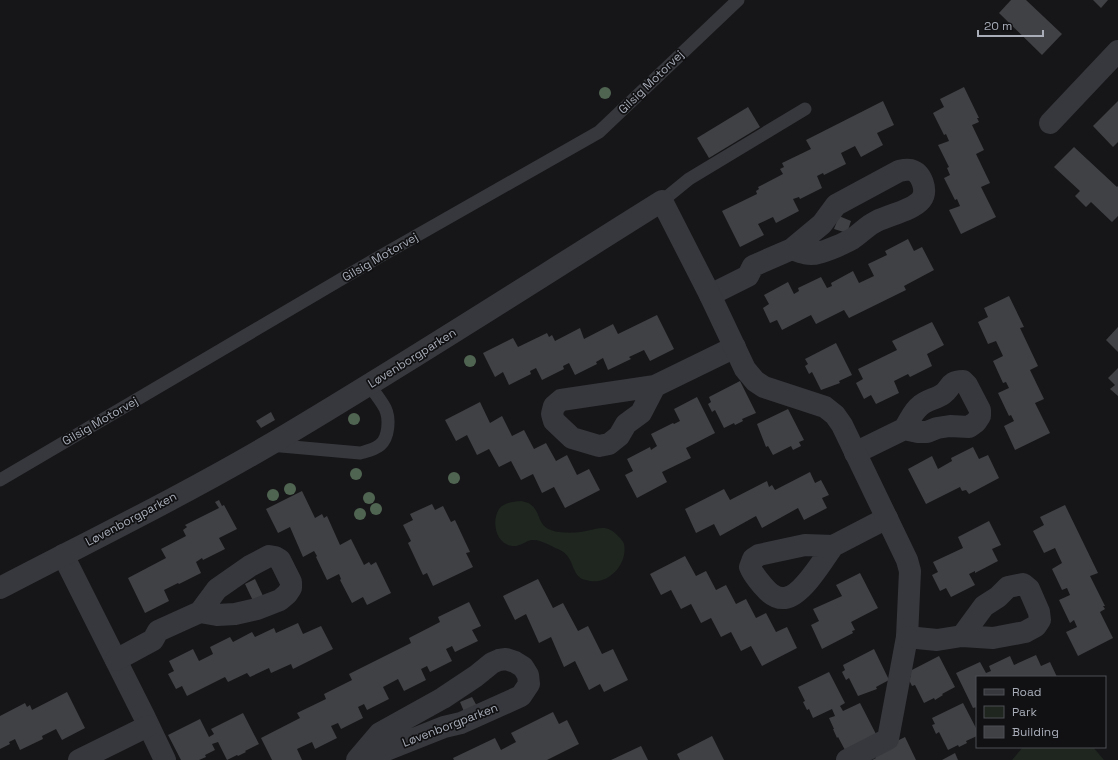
<svg xmlns="http://www.w3.org/2000/svg" width="1118" height="760" font-family="'Space Grotesk',sans-serif">
	<style>
		.green { fill: #1e261f }
		.building { fill: #404145 }
		.lines { fill: none; stroke-linecap: round; stroke-linejoin: round }
		.lane { stroke: #37383d; stroke-width: 13 }
		.street { stroke: #37383d; stroke-width: 22 }
		.tree { fill: #506452 }
		.labels { text-anchor: middle; stroke-width: 3.5; stroke-linejoin: round; paint-order: stroke }
		.street-label { font-size: 12px; fill: #a8adb8; stroke: #111113 }
	</style>
	<rect width="100%" height="100%" fill="#161618"/>
	<g class="green">
		<path d="M 521,501 C 524,502 527,502 530,504 C 543,513 535,529 559,532 C 567,533 578,533 586,531 C 600,528 608,524 619,537 C 621,539 623,541 624,544 C 628,563 610,584 590,581 C 588,580 584,580 582,579 C 570,572 575,556 558,549 C 551,546 540,539 532,540 C 525,541 520,547 512,546 C 496,544 491,522 499,509 C 504,502 513,502 521,501 Z"/>
		<polygon points="1023,747 1093,747 1104,760 1012,760"/>
	</g>
	<g class="building">
		<polygon points="1011,0 1026,0 1062,34 1042,55 999,13"/>
		<polygon points="1093,0 1108,0 1101,8"/>
		<polygon points="964,87 979,118 977,118 979,122 972,125 984,150 976,154 990,183 981,187 996,217 961,234 949,210 960,206 957,199 955,200 944,178 950,175 947,168 949,167 938,145 949,141 946,134 944,135 933,113 944,107 940,99"/>
		<polygon points="883,101 894,125 877,133 883,145 861,157 855,146 841,153 846,164 824,175 823,173 817,176 822,188 800,199 799,197 793,199 799,211 776,223 773,217 758,224 764,235 740,247 722,211 757,194 756,191 759,189 758,187 783,174 780,169 784,167 782,163 811,149 806,140"/>
		<polygon points="1118,101 1118,142 1113,147 1093,126"/>
		<polygon points="748,107 760,127 709,158 697,138"/>
		<polygon points="1074,147 1117,187 1118,186 1118,216 1112,222 1091,202 1086,207 1075,196 1080,191 1054,167"/>
		<polygon points="839,216 851,221 847,233 834,229"/>
		<polygon points="908,239 914,251 922,247 934,270 904,286 906,290 849,318 844,310 816,324 811,315 782,330 777,320 770,323 763,308 769,304 764,295 788,282 794,294 799,291 798,288 821,277 827,288 832,286 831,283 853,271 859,283 874,276 868,264 887,255 885,251"/>
		<polygon points="1009,296 1024,327 1020,328 1038,366 1030,370 1044,399 1035,403 1050,433 1015,450 1004,426 1014,421 1011,415 1009,416 998,393 1009,388 1006,382 1003,383 993,361 1003,356 996,341 988,344 978,322 988,317 984,308"/>
		<polygon points="657,315 674,349 650,361 644,350 629,357 631,359 608,370 603,358 596,362 597,364 575,375 569,363 563,366 564,369 542,380 536,368 530,371 531,374 509,385 503,372 495,377 483,353 513,338 518,347 547,333 549,337 552,335 555,341 580,328 584,339 613,324 618,334"/>
		<polygon points="932,322 944,345 927,354 932,366 910,377 908,374 894,381 899,393 876,404 871,395 864,399 856,383 863,379 858,369 897,350 892,341"/>
		<polygon points="1118,327 1118,352 1106,340"/>
		<polygon points="836,343 852,375 839,381 840,383 821,390 812,372 809,374 805,366 808,364 805,359"/>
		<polygon points="1118,368 1118,396 1110,389 1115,385 1108,378"/>
		<polygon points="740,381 756,413 742,419 743,421 735,425 734,423 724,428 715,410 712,412 708,404 711,402 709,397"/>
		<polygon points="697,397 715,433 686,448 691,458 662,472 667,482 637,498 625,475 633,471 627,459 650,447 651,450 657,446 651,434 673,423 674,424 680,421 674,409"/>
		<polygon points="480,402 490,423 502,416 512,436 524,430 534,449 546,443 556,461 567,455 577,475 589,469 600,490 565,508 554,487 542,493 533,474 521,480 511,461 499,467 489,449 477,455 467,435 456,441 445,420"/>
		<polygon points="788,409 804,440 799,442 801,446 793,450 791,446 773,455 768,446 766,447 757,424"/>
		<polygon points="271,412 275,420 261,428 256,421"/>
		<polygon points="973,447 979,459 988,455 999,478 969,494 966,490 962,491 960,487 926,504 908,469 932,456 938,469 952,461 951,458"/>
		<polygon points="810,472 815,483 821,480 829,495 822,498 827,508 804,520 798,508 762,528 756,516 720,536 714,524 696,533 685,509 724,489 730,500 767,481 769,487 772,485 775,490"/>
		<polygon points="302,491 315,518 322,514 324,518 327,516 340,545 351,539 364,565 369,562 371,565 376,562 391,593 367,605 363,597 352,603 340,580 341,579 339,574 327,580 316,557 317,556 314,551 303,557 290,527 278,533 266,509"/>
		<polygon points="219,500 222,506 224,505 237,529 219,538 225,549 203,560 202,558 196,562 201,573 179,584 178,583 164,590 169,601 145,613 128,578 166,558 161,549 186,536 183,530 187,527 185,525 219,508 215,502"/>
		<polygon points="432,504 435,510 443,506 451,522 455,520 470,552 466,553 473,567 433,586 427,573 423,575 408,543 411,541 403,525 413,520 410,514"/>
		<polygon points="1065,505 1098,573 1090,576 1105,606 1103,606 1105,609 1100,612 1113,638 1078,656 1066,632 1077,627 1074,620 1070,623 1059,600 1070,595 1067,588 1062,590 1052,569 1062,563 1055,548 1044,553 1033,531 1044,525 1040,517"/>
		<polygon points="989,521 1001,545 992,549 998,561 975,573 975,571 969,574 975,585 951,597 946,588 940,591 932,575 938,572 933,562 963,548 958,537"/>
		<polygon points="685,556 696,576 706,571 716,590 726,585 736,604 746,599 756,618 766,613 776,632 787,627 797,648 762,666 751,646 741,651 731,632 721,637 711,618 701,623 691,604 681,609 671,590 661,595 650,574"/>
		<polygon points="860,573 878,608 851,622 855,630 852,631 853,633 822,649 811,625 819,621 813,609 842,596 836,585"/>
		<polygon points="255,579 264,598 254,603 245,584"/>
		<polygon points="538,579 553,608 563,603 578,631 588,626 602,654 613,649 628,680 604,692 600,684 589,690 575,661 564,667 551,637 539,643 526,614 515,620 503,596"/>
		<polygon points="469,602 481,626 472,630 478,641 455,652 452,646 446,649 452,661 430,672 427,666 421,669 426,680 404,691 398,679 383,687 389,699 367,710 364,704 358,707 363,718 341,729 338,723 331,726 337,738 315,749 312,742 297,749 302,760 272,760 261,738 300,718 297,713 326,699 324,694 352,680 349,674 411,643 409,638 440,622 438,617"/>
		<polygon points="298,623 303,634 321,626 333,649 293,669 291,664 271,673 269,668 250,677 247,673 228,682 225,677 187,696 182,686 176,689 168,674 174,671 169,661 193,649 199,661 213,654 210,647 230,637 233,642 252,632 255,637 274,628 276,633"/>
		<polygon points="874,649 889,680 876,687 877,689 858,696 849,678 846,680 842,672 845,670 843,665"/>
		<polygon points="1036,655 1041,666 1050,662 1057,677 977,677 977,707 973,708 956,673 980,662 986,673 991,671 989,666 1010,656 1014,665"/>
		<polygon points="939,656 955,687 942,694 943,695 935,700 934,698 924,703 915,685 912,686 908,678 911,677 908,672"/>
		<polygon points="829,672 845,703 840,706 843,711 860,703 876,734 845,750 838,737 837,738 833,729 834,729 829,718 835,716 832,709 813,718 809,709 807,710 803,702 805,701 798,687"/>
		<polygon points="67,692 85,728 62,740 56,729 42,736 43,739 20,750 15,739 9,742 10,744 0,749 0,716 25,703 27,707 30,705 32,710"/>
		<polygon points="472,697 478,708 465,714 460,702"/>
		<polygon points="963,703 977,730 977,736 966,741 967,743 959,747 958,745 948,750 939,732 936,734 932,725 935,724 932,718"/>
		<polygon points="553,712 559,724 567,720 579,744 547,760 454,760 453,758 495,738 501,750 516,742 511,733"/>
		<polygon points="243,713 259,744 245,751 246,752 238,756 237,755 227,760 218,742 212,744 215,750 205,755 206,757 199,760 181,760 168,735 200,719 209,737 214,734 211,729"/>
		<polygon points="712,736 724,760 680,760 677,754"/>
		<polygon points="905,737 916,760 872,760 876,758 873,753"/>
		<polygon points="641,746 648,760 611,760"/>
		<polygon points="955,753 958,760 942,760"/>
	</g>
	<g class="lines">
		<g class="lane">
			<polyline points="662,201 689,179 805,109"/>
			<path d="M 270,445 L 360,453 C 367,451 374,450 380,445 C 389,438 390,418 385,408 C 380,399 374,392 369,385"/>
			<polyline points="0,480 379,257 599,132 738,0"/>
		</g>
		<g class="street">
			<polyline points="1050,123 1118,51"/>
			<path d="M 710,295 L 748,276 L 753,266 L 792,249 C 800,252 809,256 818,253 C 827,251 845,243 852,239 C 861,233 868,225 877,221 C 889,215 913,210 921,200 C 928,191 922,173 911,170 C 906,169 903,170 899,171 L 836,205 L 822,224 L 792,249"/>
			<polyline points="655,386 561,400 554,406 552,414 554,421 572,438 599,446 609,444 619,436 626,424 641,413 655,386 735,347"/>
			<path d="M 855,453 L 904,429 L 918,432 L 927,432 L 937,428 L 950,426 L 969,427 L 976,422 L 980,416 L 980,410 L 967,385 L 963,381 C 949,381 951,388 943,394 C 936,399 926,400 920,406 C 913,411 909,422 904,429"/>
			<path d="M 833,546 C 824,559 802,596 785,598 C 776,599 769,593 764,587 C 758,580 753,575 750,567 L 753,559 L 759,555 L 805,545 L 833,546 L 887,518"/>
			<polyline points="63,555 144,716 165,760"/>
			<path d="M 0,588 C 92,540 186,494 276,441 C 406,364 534,281 662,201 L 710,295 L 745,369 L 755,381 L 764,387 L 825,407 L 835,415 L 842,425 L 907,560 L 910,571 L 907,637 L 888,739 L 847,760"/>
			<polyline points="907,637 937,640 962,636 993,638 1025,632 1036,626 1040,620 1039,612 1029,589 1023,584 1008,587 998,597 984,606 962,636"/>
			<polyline points="116,660 153,640 158,631 200,612 217,615 235,614 257,609 280,600 287,594 291,588 291,582 280,560 275,557 269,556 250,566 217,589 200,612"/>
			<polyline points="79,760 148,726"/>
			<polyline points="357,760 380,733 443,698 476,676 492,663 499,660 506,659 515,662 523,667 528,675 529,684 521,696 461,723 444,727 361,760"/>
		</g>
	</g>
	<g class="tree">
		<circle cx="605" cy="93" r="6"/>
		<circle cx="470" cy="361" r="6"/>
		<circle cx="354" cy="419" r="6"/>
		<circle cx="356" cy="474" r="6"/>
		<circle cx="454" cy="478" r="6"/>
		<circle cx="290" cy="489" r="6"/>
		<circle cx="273" cy="495" r="6"/>
		<circle cx="369" cy="498" r="6"/>
		<circle cx="376" cy="509" r="6"/>
		<circle cx="360" cy="514" r="6"/>
	</g>
	<g class="labels">
		<g class="street-label">
			<text transform="translate(651 82) rotate(-44)" y="4">Gilsig Motorvej</text>
			<text transform="translate(380 257) rotate(-30)" y="4">Gilsig Motorvej</text>
			<text transform="translate(412 358) rotate(-32)" y="4">Løvenborgparken</text>
			<text transform="translate(100 421) rotate(-30)" y="4">Gilsig Motorvej</text>
			<text transform="translate(131 519) rotate(-28)" y="4">Løvenborgparken</text>
			<text transform="translate(450 725) rotate(-21)" y="4">Løvenborgparken</text>
		</g>
	</g>
	<rect x="976" y="676" width="130" height="72" fill="#111113" stroke="#4d4f55"/>
	<rect x="984" y="689" width="20" height="6" fill="#37383d" stroke="#4d4f55"/>
	<text x="1012" y="696" font-size="12" fill="#a8adb8">Road</text>
	<rect x="984" y="706" width="20" height="12" fill="#1e261f" stroke="#4d4f55"/>
	<text x="1012" y="716" font-size="12" fill="#a8adb8">Park</text>
	<rect x="984" y="726" width="20" height="12" fill="#404145" stroke="#4d4f55"/>
	<text x="1012" y="736" font-size="12" fill="#a8adb8">Building</text>
	<path d="M978 30v6h65v-6" fill="none" stroke="#a8adb8" stroke-width="2"/>
	<text x="984" y="30" font-size="12" fill="#a8adb8" stroke="#111113" stroke-width="3" paint-order="stroke">20 m</text>
</svg>
